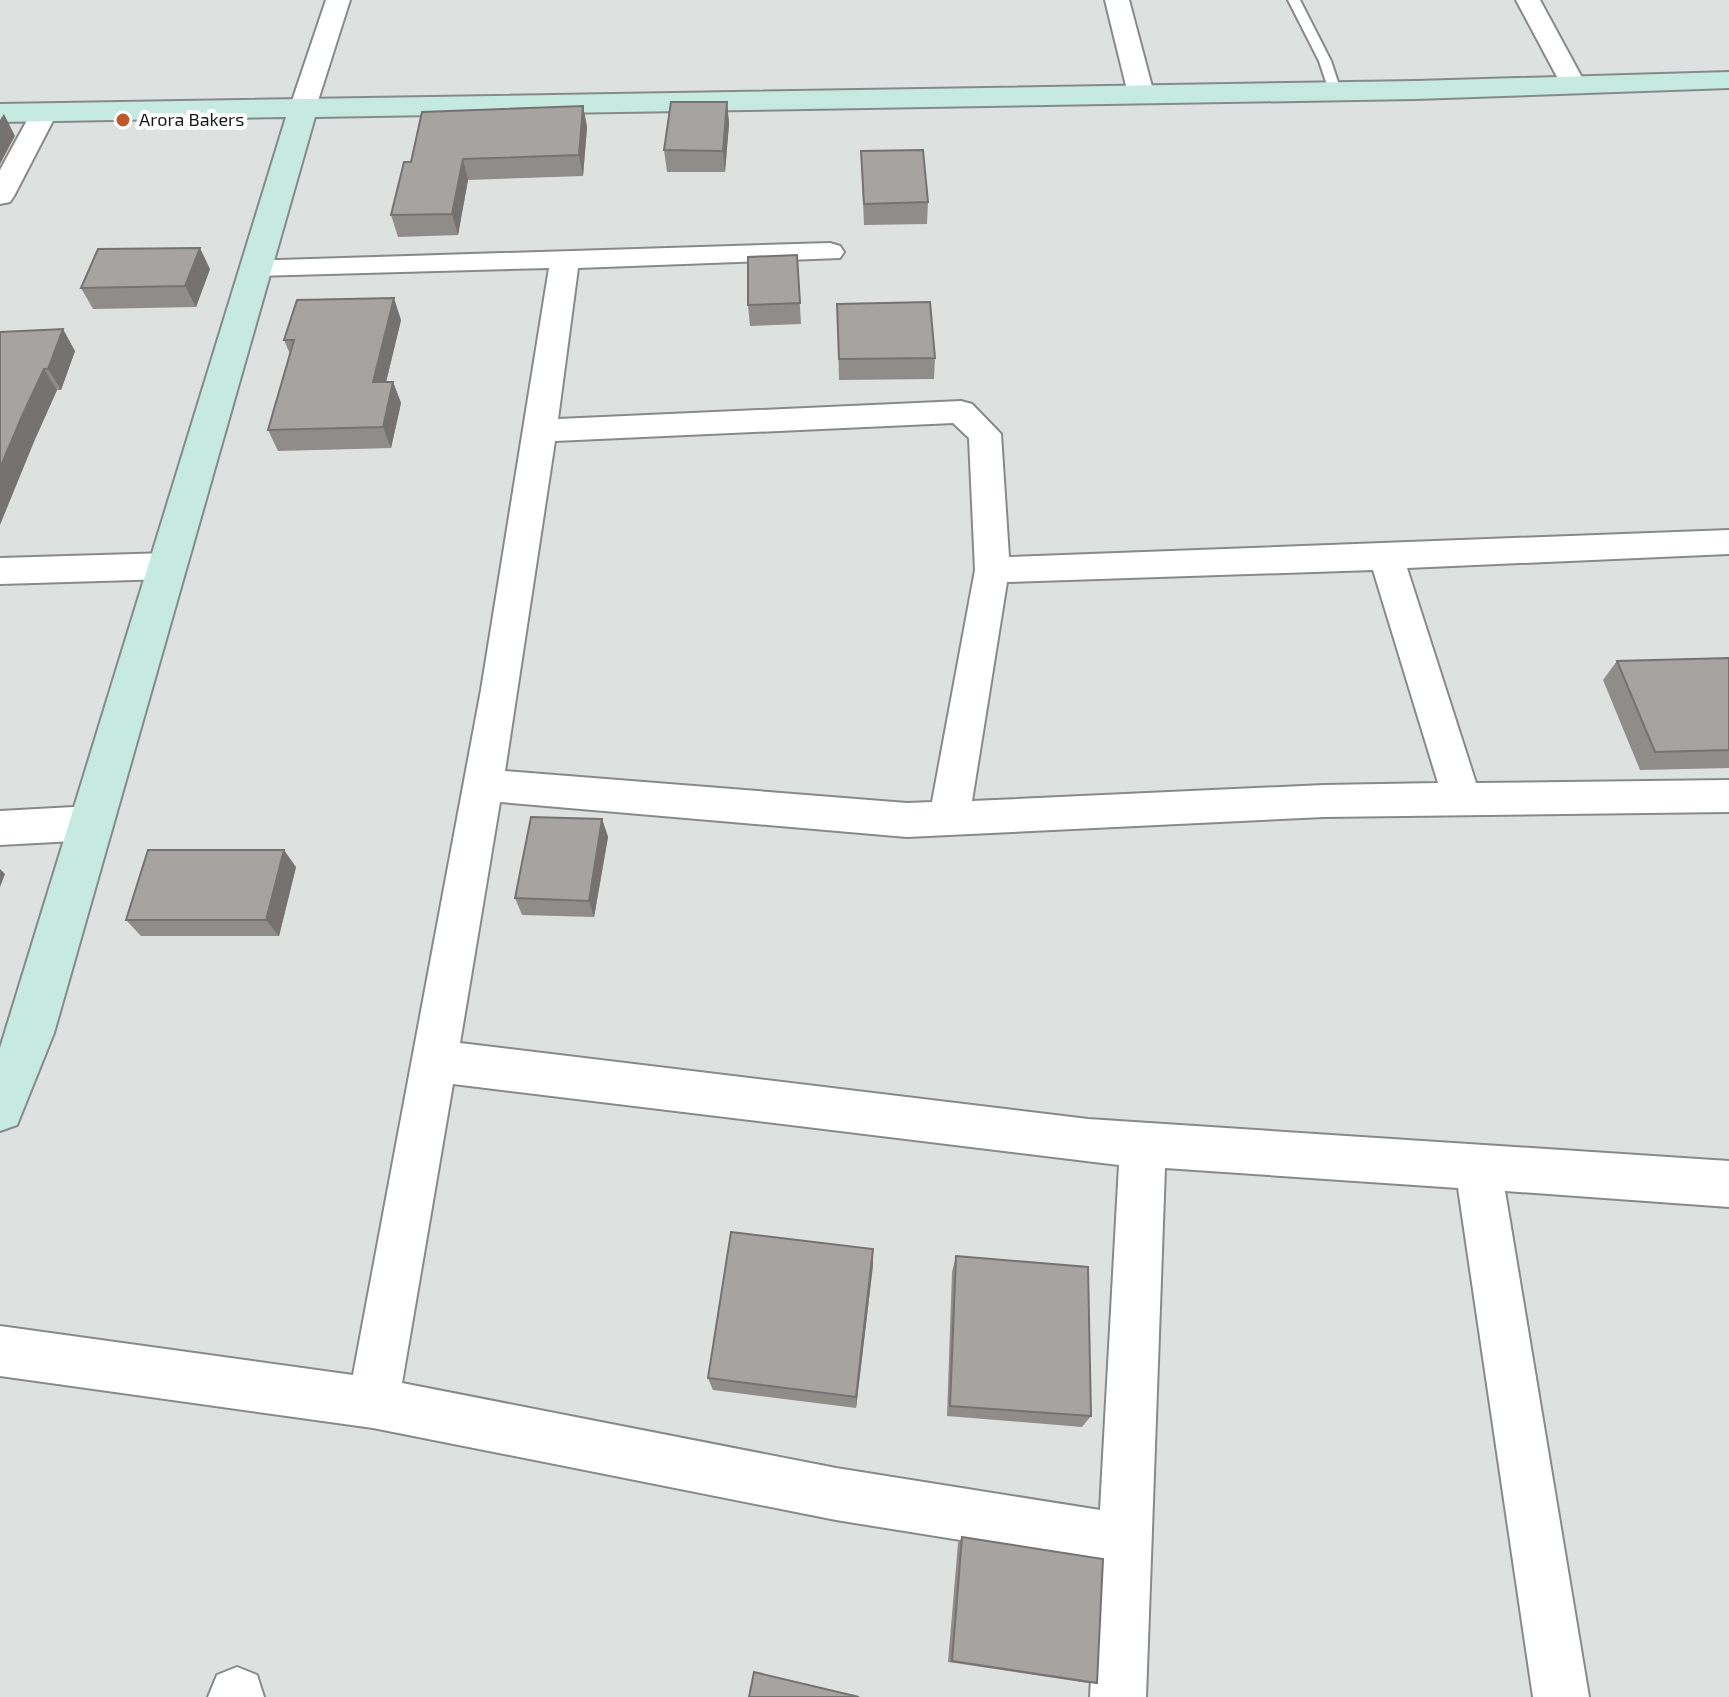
<svg xmlns="http://www.w3.org/2000/svg" width="1729" height="1697" font-family="'Exo 2',sans-serif">
	<style>
		.lines { fill: none; stroke-linecap: round; stroke-linejoin: round }
		.lane-casing { stroke: #868a88; stroke-width: 4 }
		.street-casing { stroke: #868a88; stroke-width: 4 }
		.secondary-casing { stroke: #868a88; stroke-width: 4 }
		.lane { fill: #fff; fill-rule: evenodd }
		.street { fill: #fff; fill-rule: evenodd }
		.secondary { fill: #c6eae0; fill-rule: evenodd }
		.wall { fill: #908c8a }
		.shaded-wall { fill: #757271 }
		.building { fill: #a7a3a1; stroke: #757271; stroke-width: 2 }
		.poi-dot { fill: #bf592c; stroke: #fff; stroke-width: 3 }
		.labels { text-anchor: middle; stroke-width: 8; stroke-linejoin: round; paint-order: stroke }
		.far-poi-label { font-size: 18px; fill: #181919; stroke: #fff; text-anchor: start }
	</style>
	<rect width="100%" height="100%" fill="#dde2e0"/>
	<g class="lines">
		<defs>
			<polygon id="lane" points="1288,0 1300,0 1331,61 1341,91 1340,94 1329,91 1319,61"/>
			<g id="street">
				<polygon points="326,0 350,0 316,107 312,113 294,113 290,107"/>
				<polygon points="1105,0 1129,0 1154,94 1150,100 1132,100 1128,94"/>
				<polygon points="1516,0 1540,0 1586,85 1582,90 1564,90"/>
				<polygon points="44,105 53,107 57,113 14,196 10,202 0,204 0,170 31,113 35,107"/>
				<path d="M 830,243 L 840,246 L 844,252 L 840,258 L 578,268 L 558,419 L 961,401 L 972,404 L 1001,434 L 1009,557 L 1729,530 L 1729,554 L 1407,568 L 1476,783 L 1729,780 L 1729,812 L 1324,817 L 907,837 L 500,802 L 460,1043 L 1088,1119 L 1729,1161 L 1729,1207 L 1505,1191 L 1589,1697 L 1533,1697 L 1458,1188 L 1165,1168 L 1146,1697 L 1090,1697 L 1097,1562 L 836,1520 L 373,1428 L 0,1376 L 0,1326 L 353,1375 L 481,690 L 549,268 L 256,276 L 246,273 L 241,267 L 246,261 ZM 953,423 L 969,438 L 975,570 L 932,802 L 907,803 L 505,771 L 555,441 ZM 1373,570 L 1438,783 L 1324,785 L 972,801 L 1007,582 ZM 453,1084 L 1119,1165 L 1100,1510 L 836,1468 L 402,1383 Z"/>
				<polygon points="168,553 180,557 185,566 180,575 168,579 0,584 0,558"/>
				<polygon points="92,806 106,811 112,823 106,835 92,840 0,845 0,811"/>
				<polygon points="237,1667 257,1675 264,1697 208,1697 217,1675"/>
			</g>
			<polygon id="secondary" points="1729,72 1729,88 1416,99 315,117 54,1033 17,1125 0,1131 0,1048 286,117 0,122 0,104 1416,81"/>
		</defs>
		<use href="#lane" class="lane-casing"/>
		<use href="#street" class="street-casing"/>
		<use href="#secondary" class="secondary-casing"/>
		<use href="#lane" class="lane"/>
		<use href="#street" class="street"/>
		<use href="#secondary" class="secondary"/>
	</g>
	<g class="wall">
		<polygon points="727,102 729,124 725,172 667,172 664,150"/>
		<polygon points="583,106 587,127 583,176 468,180 458,235 398,237 391,215 411,162"/>
		<polygon points="861,151 928,202 927,224 864,225"/>
		<polygon points="797,255 801,324 750,326 748,305"/>
		<polygon points="210,269 196,307 93,309 81,288"/>
		<polygon points="837,304 935,358 934,379 839,380"/>
		<polygon points="401,320 386,382 393,382 401,403 391,448 278,451 268,430 290,354 284,340"/>
		<polygon points="0,332 75,351 61,390 57,390 36,437"/>
		<polygon points="1729,658 1729,768 1640,770 1603,680 1617,661"/>
		<polygon points="602,819 608,837 594,917 522,915 515,898"/>
		<polygon points="296,867 279,936 141,936 126,920"/>
		<polygon points="873,1249 873,1265 856,1408 713,1390 708,1378"/>
		<polygon points="956,1256 1091,1416 1082,1427 947,1416 952,1272"/>
		<polygon points="962,1537 1097,1683 1088,1683 948,1662 958,1543"/>
	</g>
	<g class="shaded-wall">
		<polygon points="727,102 729,124 725,172 723,151"/>
		<polygon points="583,106 587,127 583,176 579,155"/>
		<polygon points="4,114 15,136 0,164 0,120"/>
		<polygon points="463,159 468,180 458,235 452,214"/>
		<polygon points="200,248 210,269 196,307 185,286"/>
		<polygon points="394,298 401,320 381,403 373,382"/>
		<polygon points="63,329 75,351 61,390 48,369"/>
		<polygon points="44,369 57,390 36,437 0,525 0,468 22,416"/>
		<polygon points="393,382 401,403 391,448 383,427"/>
		<polygon points="602,819 608,837 594,917 589,901"/>
		<polygon points="284,850 296,867 279,936 266,920"/>
		<polygon points="0,869 5,874 0,887"/>
		<polygon points="873,1249 873,1265 856,1408 856,1397"/>
	</g>
	<g class="building">
		<polygon points="671,102 727,102 723,151 664,150"/>
		<polygon points="583,106 579,155 463,159 452,214 391,215 404,162 411,162 422,112"/>
		<polygon points="923,150 928,202 864,204 861,151"/>
		<polygon points="200,248 185,286 81,288 98,249"/>
		<polygon points="797,255 800,303 748,305 748,257"/>
		<polygon points="394,298 373,382 393,382 383,427 268,430 294,340 284,340 297,300"/>
		<polygon points="930,302 935,358 839,359 837,304"/>
		<polygon points="63,329 48,369 44,369 22,416 0,468 0,332"/>
		<polygon points="1729,658 1729,750 1655,752 1617,661"/>
		<polygon points="531,817 602,819 589,901 515,898"/>
		<polygon points="148,850 284,850 266,920 126,920"/>
		<polygon points="731,1232 873,1249 856,1397 708,1378"/>
		<polygon points="956,1256 1088,1267 1091,1416 950,1406"/>
		<polygon points="962,1537 1103,1559 1097,1683 952,1661"/>
		<polygon points="754,1672 859,1697 749,1697"/>
	</g>
	<circle class="poi-dot" cx="123" cy="120" r="8"/>
	<g class="labels">
		<g class="far-poi-label">
			<text x="139" y="126">Arora Bakers</text>
		</g>
	</g>
</svg>
